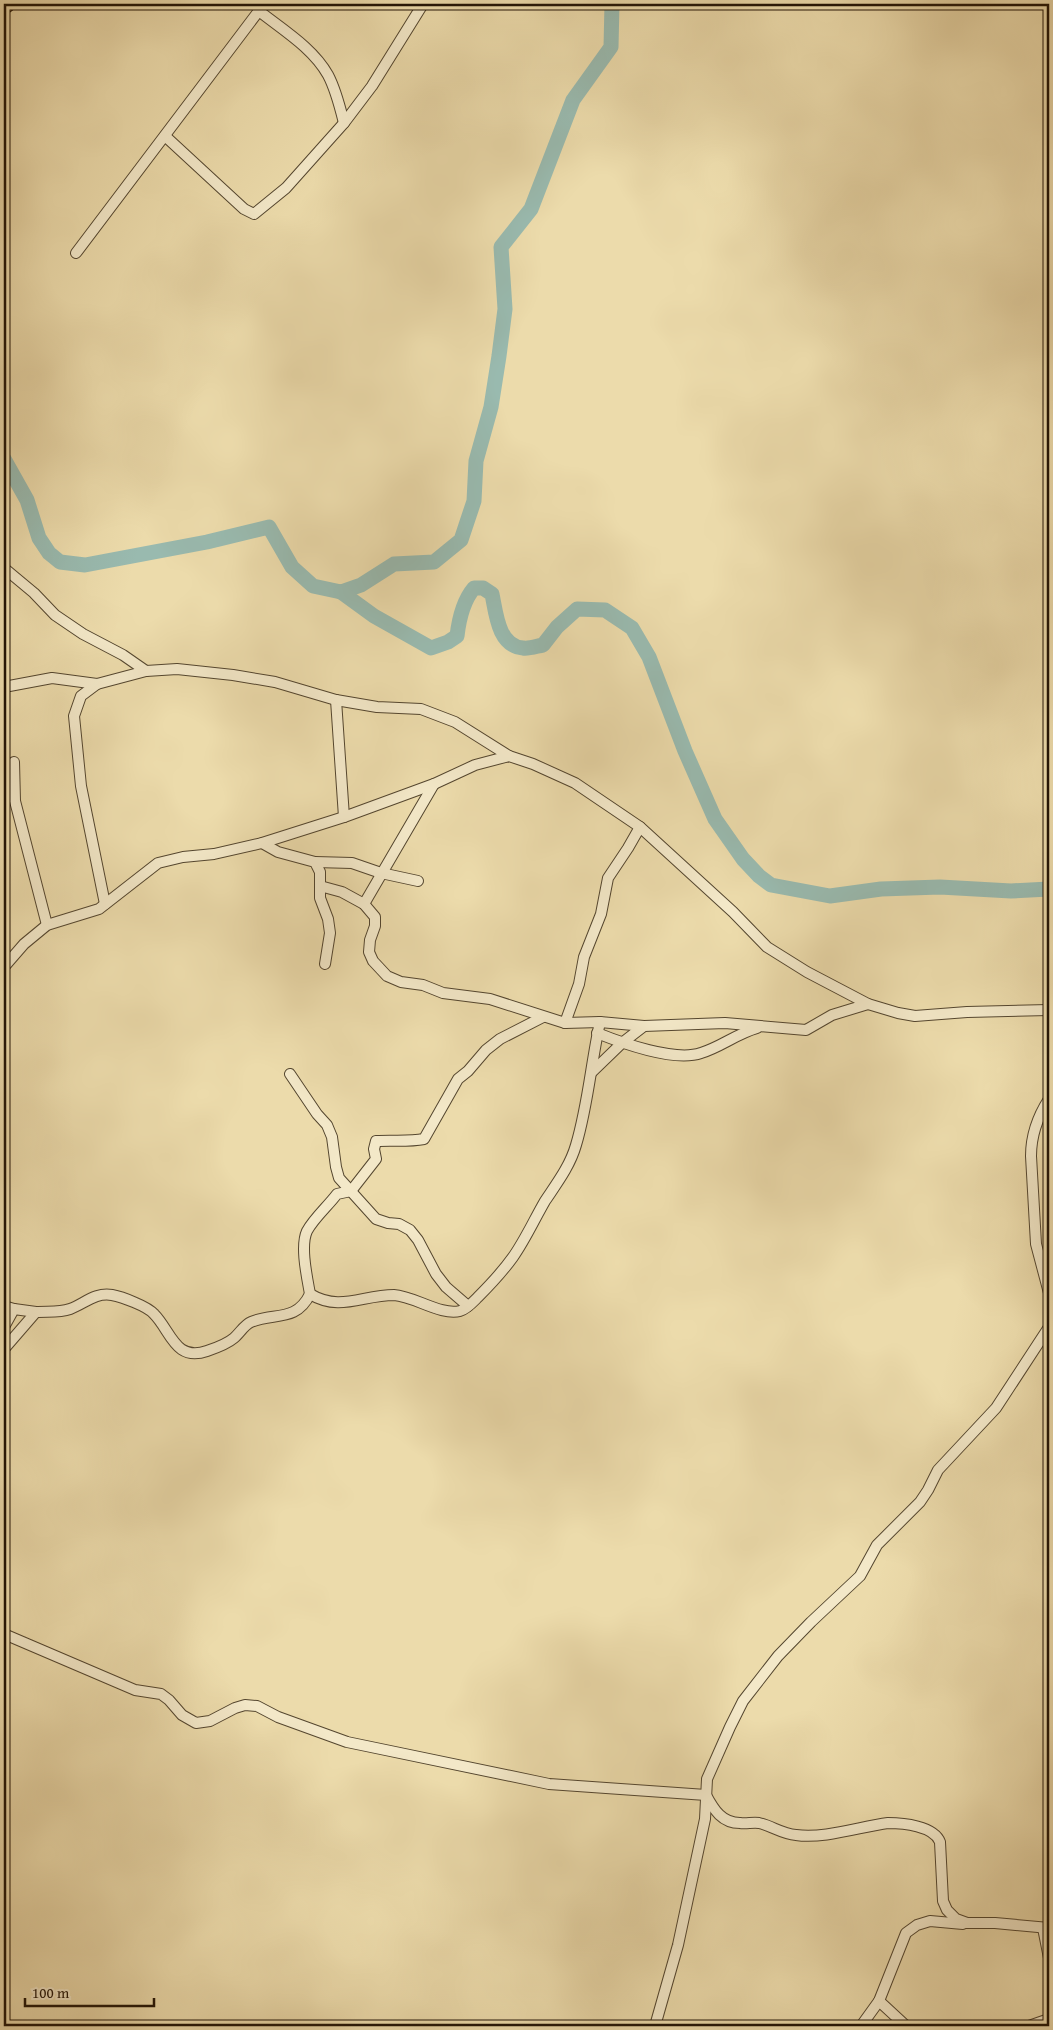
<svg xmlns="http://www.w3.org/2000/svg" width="1053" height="2030" font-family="'Gentium Book Plus',serif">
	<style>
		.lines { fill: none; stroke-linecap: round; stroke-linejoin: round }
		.river { stroke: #99baaf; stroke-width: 15 }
		.minor-casing { stroke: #54462f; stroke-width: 12 }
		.major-casing { stroke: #221406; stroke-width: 16 }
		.minor { stroke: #f3e8c8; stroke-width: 10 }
		.major { stroke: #e6be76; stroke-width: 14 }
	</style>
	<rect width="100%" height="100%" fill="#ecdbab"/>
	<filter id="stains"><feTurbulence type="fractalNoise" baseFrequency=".004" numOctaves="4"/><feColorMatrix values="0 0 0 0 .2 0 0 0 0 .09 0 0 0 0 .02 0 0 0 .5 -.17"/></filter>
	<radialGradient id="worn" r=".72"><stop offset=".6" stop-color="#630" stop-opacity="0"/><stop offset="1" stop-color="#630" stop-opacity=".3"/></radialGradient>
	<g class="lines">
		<g class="river">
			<polyline points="4,459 27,500 39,538 49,553 60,562 85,565 207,542 269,527 292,567 313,586 341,592 361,585 394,564 434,562 461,540 474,501 476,461 491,407 499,356 505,309 501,247 531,209 573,100 611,47 612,4"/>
			<path d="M 341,592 L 374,616 L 431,648 L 448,642 L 457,636 C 459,619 463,601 474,588 L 483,588 L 492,594 C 496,613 498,646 523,648 C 529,649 537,646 543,645 L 557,627 L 577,609 L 605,610 L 632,628 L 649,657 L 685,751 L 715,819 L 743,859 L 759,876 L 771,885 L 830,896 L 881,889 L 940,887 L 1011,891 L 1049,889"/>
		</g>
		<defs>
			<g id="minor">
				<path d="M 259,11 C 283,30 313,48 328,75 C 336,90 340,107 344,123"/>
				<polyline points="165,136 244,209 254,214 286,188 344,123 372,86 423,4"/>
				<polyline points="76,253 264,4"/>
				<polyline points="4,568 34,593 55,615 83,634 123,655 146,671"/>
				<polyline points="97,684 81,696 74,716 81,786 105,904"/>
				<polyline points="4,687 52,678 97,684 146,671 177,669 233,675 275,682 336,700 377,707 421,709 455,722 509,756"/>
				<polyline points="336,700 344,817"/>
				<polyline points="14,762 15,801 47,925"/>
				<polyline points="262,843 278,852 315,862 320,872 320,898 328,919 330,933 325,964"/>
				<polyline points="315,862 352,863 381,873 418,881"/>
				<polyline points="320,886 342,892 364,904 375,917 375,926 370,940 369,952 373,961 387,976 401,982 423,985 443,993 490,999 565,1023 600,1022 644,1026 725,1023 806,1030 832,1015 868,1004"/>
				<polyline points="364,904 434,784"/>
				<polyline points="4,967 24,944 47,925 99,909 158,863 183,857 214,854 262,843 344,817 434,784 475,765 509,756 533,764 575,783 640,827 733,912 767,947 807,972 868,1004 898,1013 915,1016 967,1012 1049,1010"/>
				<polyline points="565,1023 579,984 584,957 601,914 608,878 628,848 640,827"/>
				<path d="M 597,1033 C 622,1043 675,1062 701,1053 C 721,1047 736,1034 757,1028"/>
				<polyline points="592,1072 622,1043 644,1026"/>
				<polyline points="290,1074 317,1114 327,1125 332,1137 336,1167 339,1178 376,1219 388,1223 399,1224 410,1230 418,1240 436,1274 446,1287 468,1306"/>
				<path d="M 1049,1099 C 1038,1116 1031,1136 1031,1156 L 1036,1244 L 1049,1293"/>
				<path d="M 310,1294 C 307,1277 300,1246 307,1231 C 314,1218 328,1206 337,1194 L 351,1191 L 376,1159 L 374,1149 L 376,1141 C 393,1140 408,1142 424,1139 L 458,1079 L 468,1071 L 486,1050 L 500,1039 L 543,1017"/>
				<polyline points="4,1306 14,1309"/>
				<polyline points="4,1327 14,1309 36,1312"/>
				<path d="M 4,1349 L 36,1312 C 47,1311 59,1313 70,1309 C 84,1304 95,1292 112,1295 C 122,1297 147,1306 154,1314 C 171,1331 175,1362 207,1351 C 216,1348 227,1344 234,1338 C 240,1333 244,1325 251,1322 C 273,1312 296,1323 310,1294 C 340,1312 362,1295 394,1295 C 414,1296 441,1316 460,1311 C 467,1309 473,1302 478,1297 C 490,1285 503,1271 513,1257 C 525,1240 534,1220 545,1201 C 557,1183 570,1166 576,1145 C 588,1105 591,1063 600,1022"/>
				<path d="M 4,1634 L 135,1690 L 161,1694 L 169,1700 L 182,1715 L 196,1723 L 210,1721 L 235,1708 L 245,1705 L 257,1706 L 278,1717 L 347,1742 L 549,1784 L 706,1795 C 714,1810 722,1823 740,1823 C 746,1824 753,1822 759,1823 C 772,1826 782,1834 796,1835 C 824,1839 859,1827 888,1823 C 903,1823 934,1826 940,1842 L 943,1901 L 947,1910 L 956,1919 L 967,1923 L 995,1923 L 1049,1928"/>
				<polyline points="1043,1928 1049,1958"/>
				<polyline points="879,2001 906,2026"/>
				<polyline points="655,2026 678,1945 705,1819 707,1779 730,1727 743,1701 778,1656 811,1622 860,1576 877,1545 920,1502 928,1490 938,1470 996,1408 1049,1327"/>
				<polyline points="861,2026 879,2001 906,1933 917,1925 930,1921 963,1924"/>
				<polyline points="1029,2026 1049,2019"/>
			</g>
			<polyline id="major" points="4,7 8,4"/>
		</defs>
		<use href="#minor" class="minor-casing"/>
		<use href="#major" class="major-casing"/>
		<use href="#minor" class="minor"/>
		<use href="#major" class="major"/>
	</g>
	<rect width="1053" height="2030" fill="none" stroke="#ecdbab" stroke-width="20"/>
	<rect x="5" y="5" width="1043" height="2020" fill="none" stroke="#221406" stroke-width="2.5"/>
	<rect x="10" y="10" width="1033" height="2010" fill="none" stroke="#221406"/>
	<path d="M25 1998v8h129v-8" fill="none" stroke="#221406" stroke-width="2.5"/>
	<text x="32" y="1998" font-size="15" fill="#221406" stroke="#f3e8c8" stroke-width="4" paint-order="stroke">100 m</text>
	<rect width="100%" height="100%" filter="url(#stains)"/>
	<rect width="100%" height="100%" fill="url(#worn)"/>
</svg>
